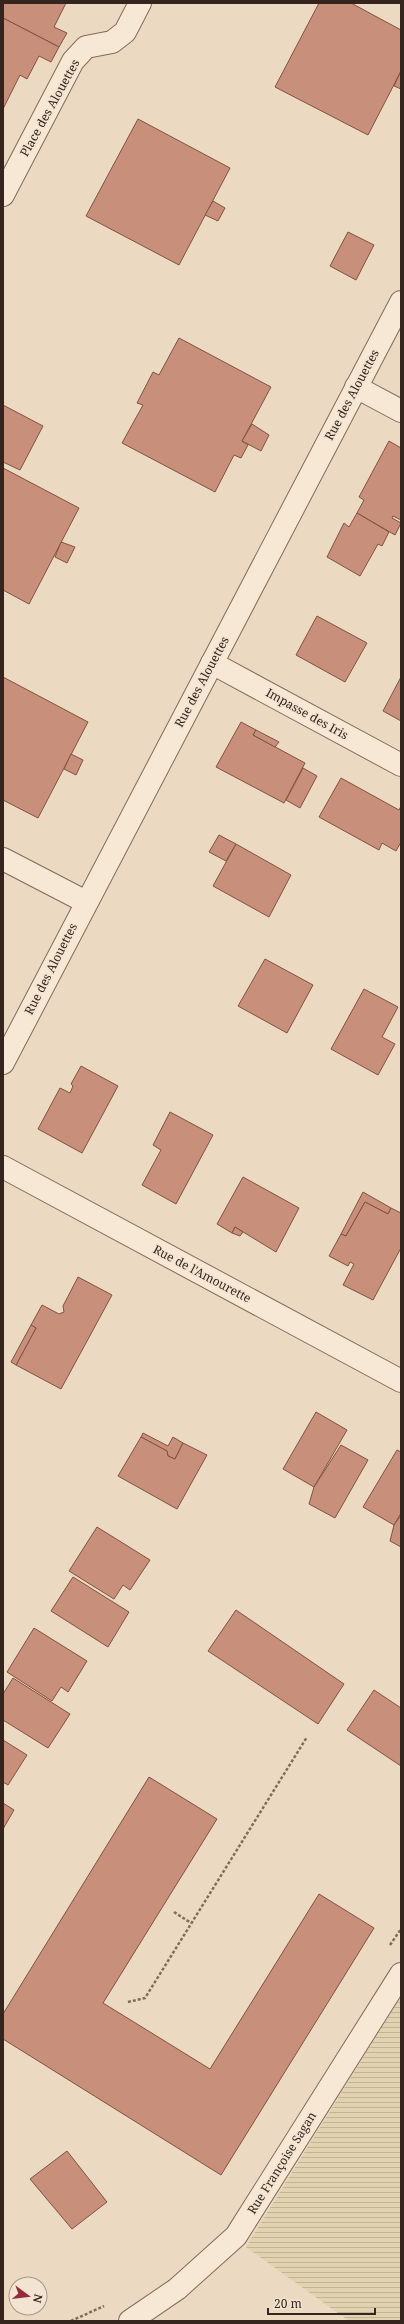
<svg xmlns="http://www.w3.org/2000/svg" width="404" height="2324" font-family="'Noto Serif',serif">
	<style>
		.farmland { fill: url(#farmland-rules) }
		.building { fill: #c88f7a; stroke: #825241 }
		.lines { fill: none; stroke-linecap: round; stroke-linejoin: round }
		.minor-casing { stroke: #846a5a; stroke-width: 24 }
		.path { stroke: #846a5a; stroke-width: 2.5; stroke-dasharray: 3 2; stroke-linecap: butt }
		.minor { stroke: #f7e8d5; stroke-width: 22 }
		.labels { text-anchor: middle; stroke-width: 3.5; stroke-linejoin: round; paint-order: stroke }
		.street-label { font-size: 12px; fill: #35251e; stroke: #f3e4d1 }
	</style>
	<defs>
		<pattern id="farmland-rules" width="6" height="5" patternUnits="userSpaceOnUse"><rect width="6" height="5" fill="#e1d2b0"/><path d="M0 2.5h6" fill="none" stroke="#c2b497"/></pattern>
	</defs>
	<rect width="100%" height="100%" fill="#ebd9c2"/>
	<polygon class="farmland" points="401,1996 401,2321 349,2321 246,2247"/>
	<g class="building">
		<polygon points="3,3 66,3 54,27 67,33 59,47 3,18"/>
		<polygon points="319,3 351,3 401,30 401,71 368,135 275,87"/>
		<polygon points="3,18 59,47 51,62 39,56 27,79 20,75 3,109"/>
		<polygon points="401,71 401,89 394,86"/>
		<polygon points="138,119 230,168 179,265 86,216"/>
		<polygon points="213,201 225,208 218,221 205,215"/>
		<polygon points="348,232 374,245 356,280 330,266"/>
		<polygon points="179,338 271,387 242,441 248,445 241,458 234,455 215,492 122,443 143,405 137,403 153,372 159,375"/>
		<polygon points="3,405 43,426 20,470 3,462"/>
		<polygon points="252,424 269,435 261,451 242,441"/>
		<polygon points="389,441 401,448 401,520 393,516 392,518 401,523 395,535 357,513 364,500 359,497"/>
		<polygon points="3,468 79,508 29,604 3,590"/>
		<polygon points="357,513 389,532 382,546 378,544 360,576 327,557 344,523 349,527"/>
		<polygon points="61,542 75,547 67,563 55,557"/>
		<polygon points="317,616 367,643 345,682 296,655"/>
		<polygon points="3,677 88,722 38,818 3,800"/>
		<polygon points="401,677 401,721 383,711"/>
		<polygon points="241,722 256,730 253,735 305,763 284,803 216,767"/>
		<polygon points="256,730 279,742 275,747 253,735"/>
		<polygon points="71,754 83,760 76,775 64,769"/>
		<polygon points="303,768 317,776 300,808 286,800"/>
		<polygon points="341,778 399,810 401,806 401,842 396,851 382,843 379,850 319,817"/>
		<polygon points="219,835 236,844 226,861 209,852"/>
		<polygon points="236,844 291,875 269,917 213,886"/>
		<polygon points="265,959 313,985 287,1033 238,1006"/>
		<polygon points="364,989 398,1007 382,1037 395,1044 378,1075 331,1049"/>
		<polygon points="81,1066 118,1086 82,1153 38,1129 60,1088 70,1093 73,1086 71,1084"/>
		<polygon points="170,1112 213,1135 176,1204 142,1185 161,1150 153,1145"/>
		<polygon points="243,1177 299,1208 276,1252 235,1227 232,1233 217,1224"/>
		<polygon points="363,1192 391,1208 388,1214 365,1202 346,1236 341,1234"/>
		<polygon points="365,1202 388,1214 391,1208 401,1213 401,1248 373,1300 343,1285 354,1264 350,1262 348,1266 329,1256 341,1234 346,1236"/>
		<polygon points="235,1227 243,1232 240,1236 232,1233"/>
		<polygon points="78,1277 112,1295 61,1389 16,1365 36,1328 31,1325 42,1305 59,1314 64,1312 63,1306"/>
		<polygon points="31,1325 36,1328 16,1365 11,1362"/>
		<polygon points="316,1412 347,1430 314,1487 283,1469"/>
		<polygon points="143,1433 168,1446 173,1437 183,1443 175,1459 168,1456 167,1451 141,1437"/>
		<polygon points="141,1437 167,1451 168,1456 175,1459 183,1443 207,1455 177,1509 118,1476"/>
		<polygon points="341,1445 368,1460 335,1518 309,1504 314,1487"/>
		<polygon points="397,1450 401,1452 401,1513 394,1525 363,1507"/>
		<polygon points="401,1515 401,1547 390,1541 394,1525"/>
		<polygon points="97,1527 150,1560 130,1590 123,1585 114,1599 69,1571"/>
		<polygon points="73,1577 129,1612 108,1647 51,1611"/>
		<polygon points="236,1610 344,1684 318,1724 208,1651"/>
		<polygon points="34,1628 87,1661 68,1692 61,1687 52,1701 7,1672"/>
		<polygon points="13,1678 70,1714 48,1748 3,1720 3,1694"/>
		<polygon points="374,1690 401,1708 401,1766 347,1730"/>
		<polygon points="3,1740 27,1755 8,1785 3,1782"/>
		<polygon points="149,1777 217,1819 103,2003 210,2069 319,1894 374,1928 221,2175 3,2039 3,2014"/>
		<polygon points="3,1803 14,1810 3,1829"/>
		<polygon points="67,2151 107,2202 72,2229 30,2179"/>
	</g>
	<g class="lines">
		<defs>
			<g id="minor">
				<polyline points="3,195 73,61 86,47 112,42 125,32 140,3"/>
				<polyline points="356,387 401,411"/>
				<polyline points="212,663 401,765"/>
				<polyline points="3,859 86,902"/>
				<polyline points="3,1063 401,302"/>
				<polyline points="3,1167 401,1381"/>
				<polyline points="130,2321 177,2289 236,2236 401,1974"/>
			</g>
		</defs>
		<use href="#minor" class="minor-casing"/>
		<g class="path">
			<polyline points="174,1912 191,1923"/>
			<polyline points="390,1945 401,1929"/>
			<polyline points="128,2002 145,1998 307,1737"/>
			<polyline points="71,2321 104,2306"/>
		</g>
		<use href="#minor" class="minor"/>
	</g>
	<g class="labels">
		<g class="street-label">
			<text transform="translate(50 108) rotate(-61)" y="4">Place des Alouettes</text>
			<text transform="translate(352 395) rotate(-62)" y="4">Rue des Alouettes</text>
			<text transform="translate(202 682) rotate(-62)" y="4">Rue des Alouettes</text>
			<text transform="translate(307 714) rotate(29)" y="4">Impasse des Iris</text>
			<text transform="translate(51 969) rotate(-63)" y="4">Rue des Alouettes</text>
			<text transform="translate(202 1274) rotate(28)" y="4">Rue de l'Amourette</text>
			<text transform="translate(282 2163) rotate(-58)" y="4">Rue Françoise Sagan</text>
		</g>
	</g>
	<rect width="404" height="2324" fill="none" stroke="#35251e" stroke-width="8"/>
	<g transform="translate(28 2296) rotate(105)"><circle r="19" fill="#f3e4d1" stroke="#a79889"/>
	<path d="M0-3L7 15L0 10L-7 15Z" fill="#902d3c"/>
	<text y="-6" font-size="11" font-weight="bold" text-anchor="middle" fill="#35251e">N</text>
	</g>
	<path d="M268 2308v6h107v-6" fill="none" stroke="#35251e" stroke-width="2"/>
	<text x="274" y="2308" font-size="12" fill="#35251e" stroke="#f3e4d1" stroke-width="3" paint-order="stroke">20 m</text>
</svg>
